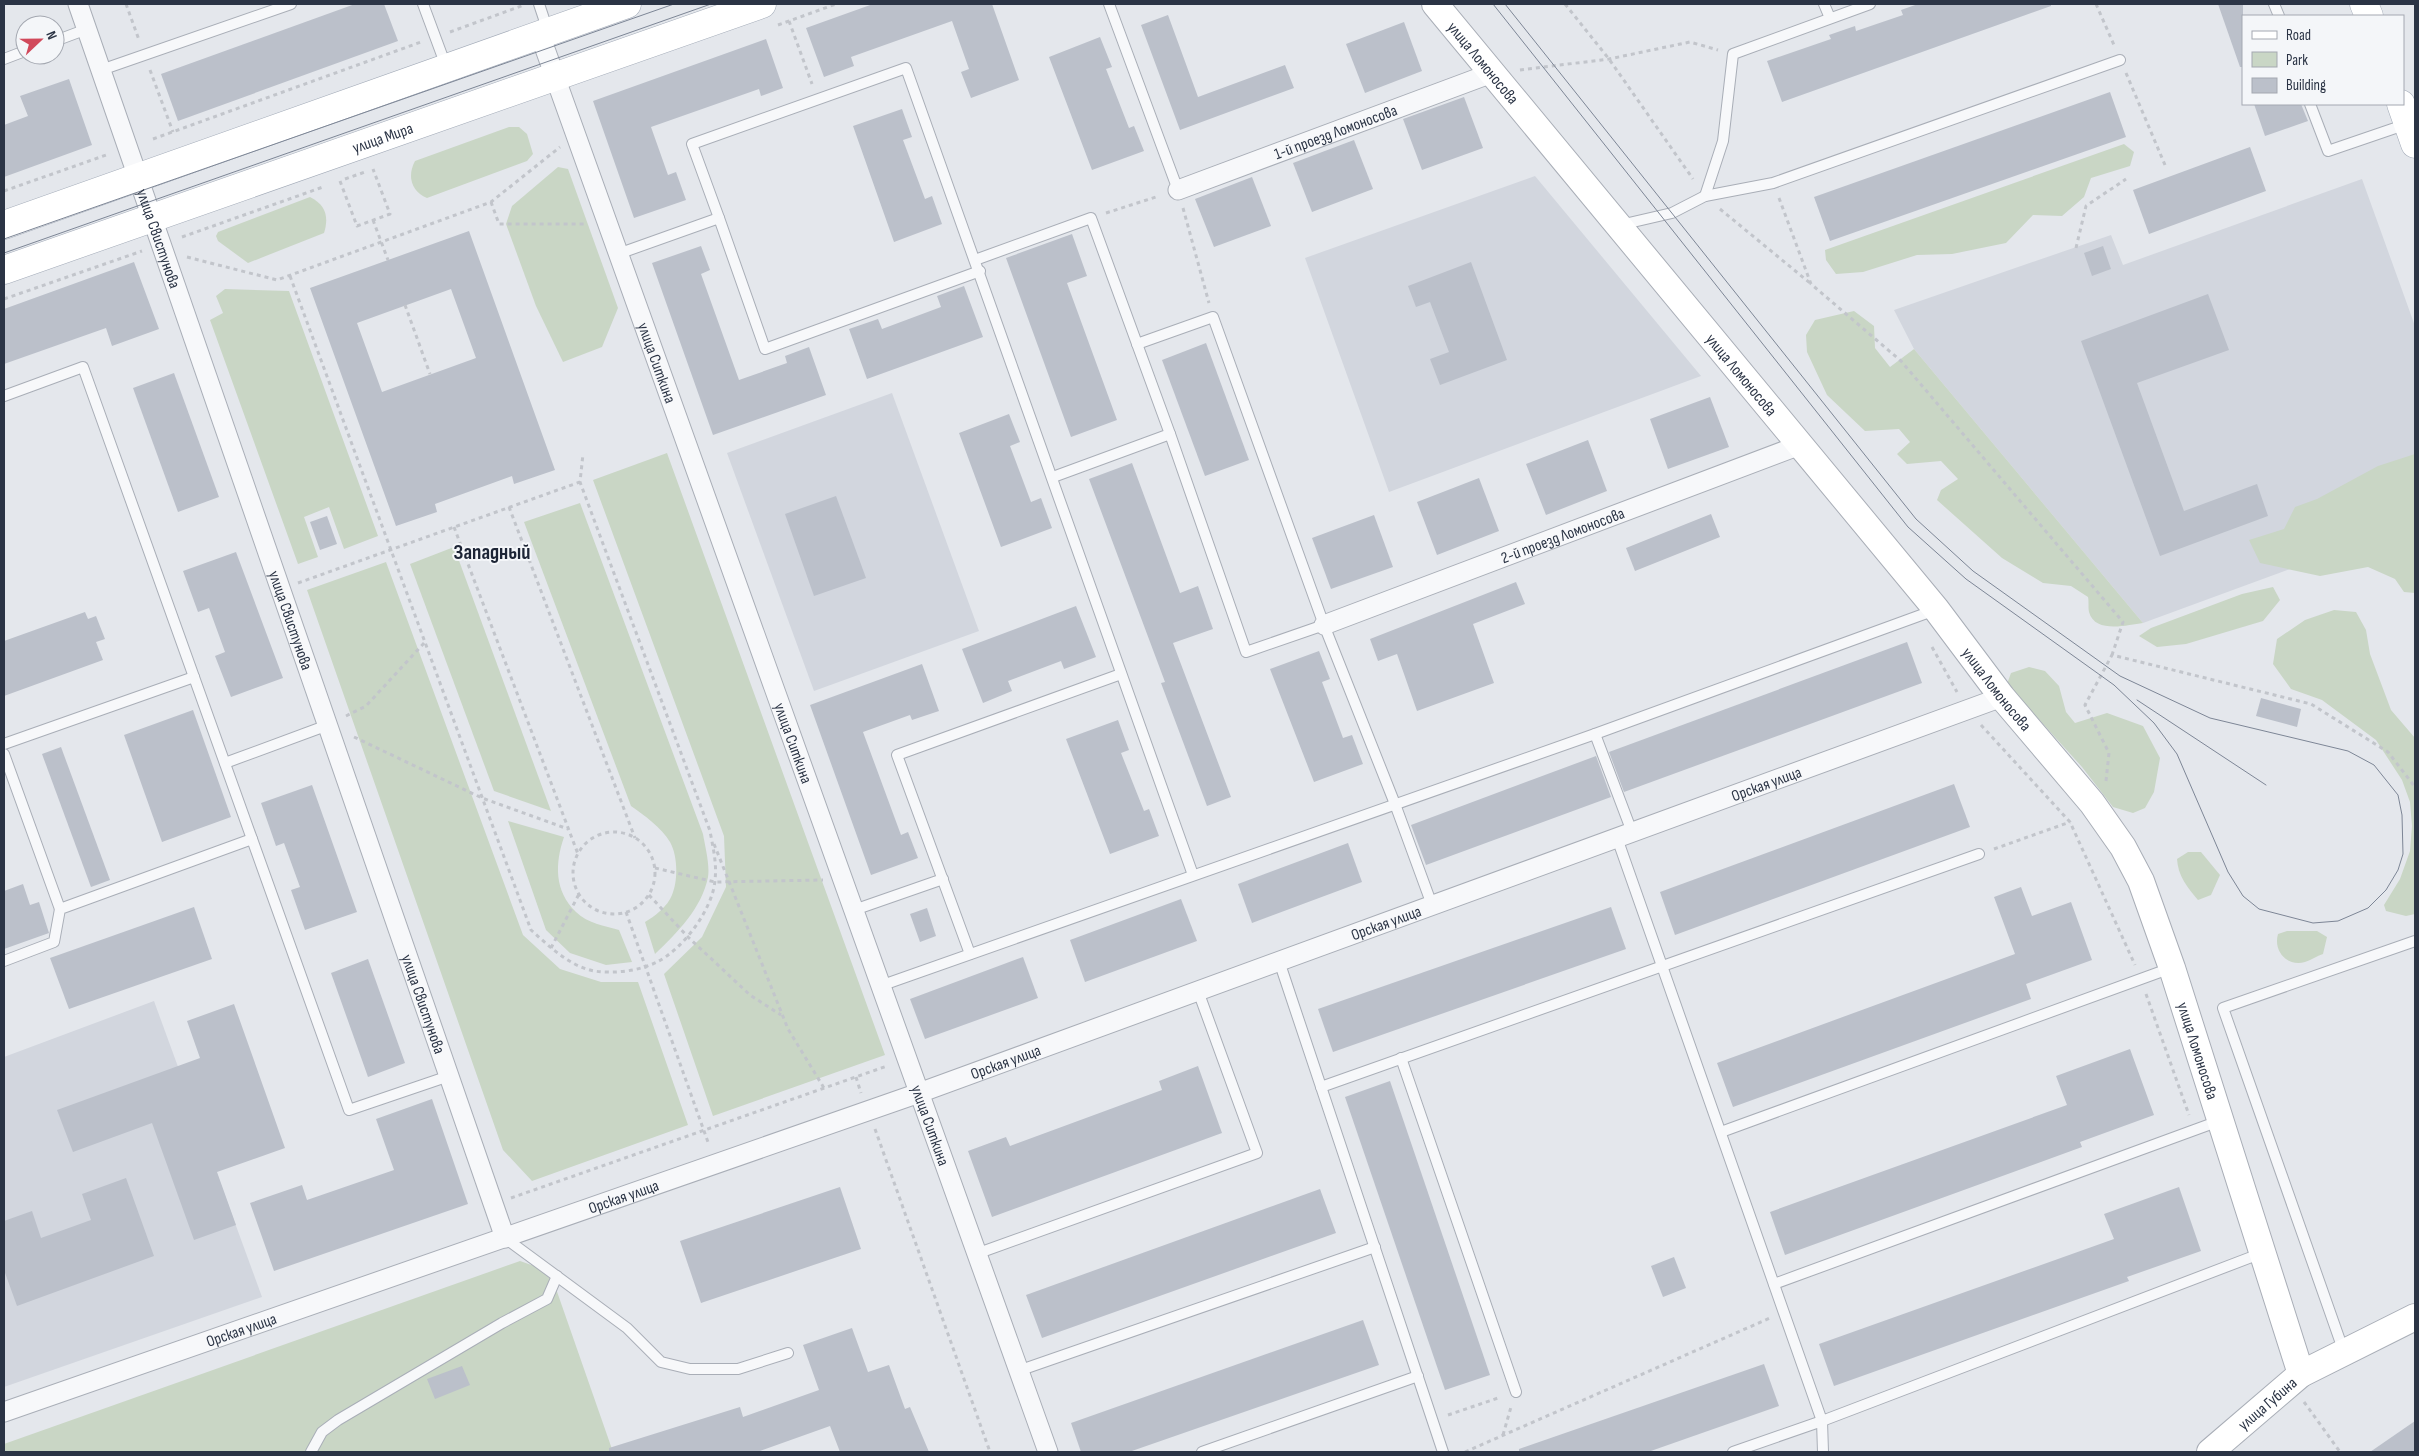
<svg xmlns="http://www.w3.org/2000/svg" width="2419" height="1456" font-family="'Sofia Sans Condensed',sans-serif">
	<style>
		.built { fill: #d2d6de }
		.green { fill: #c9d6c5 }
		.building { fill: #bbc0ca; fill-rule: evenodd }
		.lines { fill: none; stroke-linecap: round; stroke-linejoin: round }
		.lane-casing { stroke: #a9aeb7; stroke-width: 12 }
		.street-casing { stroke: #a9aeb7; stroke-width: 21 }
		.secondary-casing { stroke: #a9aeb7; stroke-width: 28 }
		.primary-casing { stroke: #a3abb8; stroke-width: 29 }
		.path { stroke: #c2c5cb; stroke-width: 3; stroke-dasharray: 4 4; stroke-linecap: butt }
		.lane { stroke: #f7f8fa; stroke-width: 10 }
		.street { stroke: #f7f8fa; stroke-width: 19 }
		.secondary { stroke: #fff; stroke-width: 26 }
		.primary { stroke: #fff; stroke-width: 28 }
		.tram { stroke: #7d8696; stroke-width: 1 }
		.labels { text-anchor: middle; stroke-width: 4; stroke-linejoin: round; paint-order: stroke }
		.street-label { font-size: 16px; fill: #2b3445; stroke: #f4f6f9 }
		.district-label { font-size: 21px; font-weight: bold; fill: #1d2536; stroke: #f4f6f9 }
	</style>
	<rect width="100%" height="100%" fill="#e4e7ec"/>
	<g class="built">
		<polygon points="1535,176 1701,376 1389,492 1305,258"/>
		<polygon points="2362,179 2415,326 2415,523 2143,623 1914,349 1894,310 2111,235 2123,265"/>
		<polygon points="892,393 979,631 814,691 727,453"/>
		<polygon points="154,1001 262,1297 4,1387 4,1057"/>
	</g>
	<g class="green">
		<path d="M 509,127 L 519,127 L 527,134 L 533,154 L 527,161 L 427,198 C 411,191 407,176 415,161 Z"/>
		<polygon points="2124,144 2134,152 2130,166 2091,178 2084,197 2062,216 2033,215 2006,243 1952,254 1917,255 1863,272 1836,274 1826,260 1825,250"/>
		<polygon points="558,167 568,169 618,308 602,347 563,362 536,306 506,224 512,206"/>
		<path d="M 310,197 C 326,205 329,217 324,233 L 248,263 L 218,241 L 216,236 L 218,232 Z"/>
		<polygon points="225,289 289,291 378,536 344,549 329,507 304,517 318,557 298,564 210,320 223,313 216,296"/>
		<path d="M 1854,311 L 1874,326 L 1875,348 L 1890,367 L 1914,349 L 2143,623 C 2127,625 2095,634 2089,612 C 2088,608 2089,601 2088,597 L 2071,586 L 2043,583 L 2002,558 L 1937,500 L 1941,490 L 1958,479 L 1941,461 L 1907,464 L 1897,454 L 1910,442 L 1899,429 L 1865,431 L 1827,395 L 1807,352 L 1806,335 L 1815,320 Z"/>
		<polygon points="667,453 885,1055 713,1116 664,974 702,937 726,887 724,836 593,480"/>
		<polygon points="2415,454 2415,593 2404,592 2395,579 2368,567 2320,576 2260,563 2249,540 2284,529 2295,507 2317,499 2378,466"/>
		<path d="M 580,503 L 703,834 C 705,846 710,865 708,877 C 702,908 677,933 655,954 L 645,922 C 654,917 668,906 672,895 C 678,881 678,856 670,842 C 661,827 645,816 631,806 L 524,522 Z"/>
		<polygon points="454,547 551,811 494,791 410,564"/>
		<polygon points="386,562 523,935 560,969 601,982 638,982 688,1125 532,1181 503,1150 307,590"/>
		<polygon points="2273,587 2280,600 2263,621 2186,644 2157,647 2139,636 2151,628 2242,594"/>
		<polygon points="2334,610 2356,612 2366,630 2370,654 2391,710 2415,738 2415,914 2406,916 2386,911 2384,905 2400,879 2410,851 2412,826 2410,802 2402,780 2376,740 2322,700 2291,689 2273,664 2277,639 2305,620"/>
		<polygon points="2029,667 2045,671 2059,686 2066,712 2075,723 2107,713 2143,726 2160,758 2154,792 2145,808 2133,813 2113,807 2082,767 2007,684 2011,673"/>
		<path d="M 508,821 L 564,837 C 555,863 554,891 576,912 C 587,923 605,926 619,930 L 632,962 L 606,965 L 570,953 L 546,930 Z"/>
		<path d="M 2188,852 L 2201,852 L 2220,875 L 2211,895 L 2198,900 C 2187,887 2178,876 2177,859 Z"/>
		<path d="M 2287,931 L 2317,931 L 2327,937 L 2323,954 C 2317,956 2311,960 2305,962 C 2287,967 2273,951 2278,934 Z"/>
		<polygon points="520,1261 540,1268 554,1283 613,1452 4,1452 4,1444"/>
	</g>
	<g class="building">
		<polygon points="355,4 384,4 398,41 178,121 161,74"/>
		<polygon points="873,4 992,4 1019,80 971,98 961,72 969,69 952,21 851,57 854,66 824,77 806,28"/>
		<polygon points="1918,4 2051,4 2051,6 1782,102 1767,61 1831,39 1829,35 1855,26 1856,31 1903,15 1901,10"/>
		<polygon points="2218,4 2243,4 2243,67 2240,67"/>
		<polygon points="1168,15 1198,97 1285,65 1294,88 1180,130 1141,25"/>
		<polygon points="1404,22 1422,71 1365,93 1346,44"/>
		<polygon points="1100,37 1112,67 1106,69 1129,128 1134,126 1144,151 1092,170 1049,57"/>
		<polygon points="766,39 783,88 761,96 759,89 651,127 668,175 676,172 686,200 634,218 593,101"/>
		<polygon points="69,79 92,145 4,177 4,125 28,116 20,96"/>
		<polygon points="2110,92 2126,137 1830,241 1814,197"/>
		<polygon points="1464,97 1483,148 1422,170 1403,119"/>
		<polygon points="2254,104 2301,104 2308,121 2265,136"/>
		<polygon points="902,109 912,137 903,140 925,199 932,196 942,224 894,242 853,126"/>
		<polygon points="1354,140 1373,189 1312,212 1293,163"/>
		<polygon points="2250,147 2266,191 2149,234 2133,190"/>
		<polygon points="1252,177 1271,226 1214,247 1195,199"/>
		<path d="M 469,231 L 555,470 L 514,484 L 512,476 L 435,504 L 437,512 L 396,526 L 310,288 ZM 451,289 L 476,358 L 382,392 L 357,323 Z"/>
		<polygon points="1072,234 1087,276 1067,283 1117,420 1071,437 1006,258"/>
		<polygon points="701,246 710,270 701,274 739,380 787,363 785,356 809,347 826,395 713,435 652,263"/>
		<polygon points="2103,246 2111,269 2092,276 2084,253"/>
		<polygon points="134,262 159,329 112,346 106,328 4,364 4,309"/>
		<polygon points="1471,262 1507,360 1440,385 1430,359 1449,352 1430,302 1416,307 1408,286"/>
		<polygon points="964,286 983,337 867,379 849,329 878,319 882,329 941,307 937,296"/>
		<polygon points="2208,294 2229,350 2137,383 2184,511 2257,484 2268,516 2160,556 2081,341"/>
		<polygon points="1206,343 1249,460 1205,476 1162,360"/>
		<polygon points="174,373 219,497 178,512 133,388"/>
		<polygon points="1710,397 1729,447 1668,469 1650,419"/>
		<polygon points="1009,414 1020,442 1010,446 1031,502 1041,498 1052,528 1001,547 959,433"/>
		<polygon points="1588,440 1607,491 1546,515 1526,464"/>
		<polygon points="1132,463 1180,593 1198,586 1213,629 1173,643 1231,797 1207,806 1161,683 1165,682 1089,479"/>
		<polygon points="1479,478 1499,531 1437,555 1417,502"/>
		<polygon points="836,496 866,578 814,596 785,514"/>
		<polygon points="1711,514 1720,537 1635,571 1626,548"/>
		<polygon points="1374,515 1393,567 1331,589 1312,538"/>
		<polygon points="327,516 337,544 320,550 310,522"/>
		<polygon points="236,552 283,678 231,697 215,656 225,652 209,608 198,612 183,571"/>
		<polygon points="1516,582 1525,604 1473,624 1494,683 1417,711 1397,654 1378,661 1370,639"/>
		<polygon points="1076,606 1096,657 1064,669 1061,661 1008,681 1012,691 983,703 962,649"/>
		<polygon points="85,612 88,619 96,616 105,639 96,642 103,660 4,696 4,641"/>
		<polygon points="1907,642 1922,683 1624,792 1609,752"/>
		<polygon points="1319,651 1330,679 1322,682 1343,738 1352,735 1363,764 1314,782 1270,669"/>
		<polygon points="922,664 939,711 912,720 910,715 863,732 901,835 908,832 918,858 871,875 810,705"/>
		<polygon points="2261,698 2301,709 2297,727 2256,716"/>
		<polygon points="193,710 231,817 162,842 124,735"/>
		<polygon points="1118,720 1129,750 1121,753 1144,811 1149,809 1159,836 1110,854 1066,739"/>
		<polygon points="61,747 110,880 91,887 42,754"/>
		<polygon points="1596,756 1611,797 1426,865 1411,825"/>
		<polygon points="1954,784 1970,827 1675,935 1660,892"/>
		<polygon points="312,785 357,912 305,930 291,890 300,887 284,843 276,846 261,803"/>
		<polygon points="1348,843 1362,882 1252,923 1238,884"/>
		<polygon points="23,884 30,905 39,902 49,933 4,949 4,891"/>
		<polygon points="2021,887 2032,916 2071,902 2092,960 2026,984 2031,999 1733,1107 1717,1063 2015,954 1994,897"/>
		<polygon points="1181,899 1197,941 1085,982 1070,940"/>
		<polygon points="194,907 212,959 69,1009 50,958"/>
		<polygon points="1611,907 1626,949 1333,1052 1318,1009"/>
		<polygon points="927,908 936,936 920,942 910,914"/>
		<polygon points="1023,957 1038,998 925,1039 910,999"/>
		<polygon points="368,959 405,1063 368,1077 331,973"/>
		<polygon points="234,1004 285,1148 217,1172 236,1225 194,1240 152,1123 73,1152 57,1110 200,1058 187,1021"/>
		<polygon points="2130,1049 2154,1115 2080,1142 2082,1147 1785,1255 1770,1212 2067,1105 2056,1076"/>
		<polygon points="1198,1066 1222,1133 992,1217 968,1151 1006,1137 1010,1146 1162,1090 1159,1081"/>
		<polygon points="1390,1081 1490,1375 1445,1390 1345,1097"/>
		<polygon points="432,1099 468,1204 274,1271 250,1203 302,1185 307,1200 394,1170 376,1119"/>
		<polygon points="126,1178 154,1256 17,1306 4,1270 4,1221 32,1211 41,1238 91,1220 82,1194"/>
		<polygon points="840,1187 861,1249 701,1303 680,1241"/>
		<polygon points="2179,1187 2201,1251 2127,1277 2129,1281 1834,1386 1819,1344 2114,1239 2104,1214"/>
		<polygon points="1320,1189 1336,1233 1042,1338 1026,1295"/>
		<polygon points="1674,1257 1686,1288 1663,1297 1651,1266"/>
		<polygon points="1363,1320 1379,1365 1129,1452 1081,1452 1071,1423"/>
		<polygon points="852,1328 868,1372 889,1365 905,1409 910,1407 929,1452 840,1452 830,1426 757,1452 609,1452 609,1448 740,1407 743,1417 819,1390 803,1345"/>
		<polygon points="1764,1364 1779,1406 1648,1452 1519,1452 1519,1449"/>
		<polygon points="462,1366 470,1385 435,1399 427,1379"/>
		<polygon points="2415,1421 2415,1452 2370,1452"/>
	</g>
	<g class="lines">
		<defs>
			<g id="lane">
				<polyline points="423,4 446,66"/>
				<polyline points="539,4 548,31"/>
				<polyline points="1109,4 1178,190"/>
				<polyline points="1824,4 1830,18"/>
				<polyline points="2274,4 2279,16"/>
				<polyline points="55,41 87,29"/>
				<polyline points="4,59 25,51"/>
				<polyline points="101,70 291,4"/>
				<polyline points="2310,104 2328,151 2407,124"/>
				<polyline points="1705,196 1723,141 1733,54 1870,4"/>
				<polyline points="719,218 765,349 980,271"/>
				<polyline points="1620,225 1672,213 1705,196 1773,183 2120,60"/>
				<polyline points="618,254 719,218 692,144 906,68 1193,875"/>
				<polyline points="975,260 1091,218 1170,434 1053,477"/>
				<polyline points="1137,344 1213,317 1324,625 1246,652 1170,434"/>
				<polyline points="4,396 83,367 349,1110 449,1076"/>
				<polyline points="1324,625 1395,804 1432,905"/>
				<polyline points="1595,734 1935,610"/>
				<polyline points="4,744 194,677"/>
				<polyline points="4,754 60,909"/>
				<polyline points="225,763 328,725"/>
				<polyline points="1617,838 1822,1421 2262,1253"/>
				<polyline points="854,910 943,879"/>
				<polyline points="970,954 897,755 1121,674"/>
				<polyline points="4,961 54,942 60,909 252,839"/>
				<polyline points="1279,961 1443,1452"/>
				<polyline points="880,986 1595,734 1632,832"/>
				<polyline points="1401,1058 1516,1392"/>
				<polyline points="1321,1087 1979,854"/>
				<polyline points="1721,1132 2171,968"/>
				<polyline points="505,1238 627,1328 661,1362 690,1369 738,1369 788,1353"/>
				<polyline points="976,1254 1257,1153 1198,991"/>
				<polyline points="1774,1284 2219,1121"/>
				<polyline points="2344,1352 2223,1008 2415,941"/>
				<polyline points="1018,1371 1375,1247"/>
				<polyline points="311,1452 322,1432 338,1420 502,1323 547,1299 557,1276"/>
				<polyline points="1202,1452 1418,1376"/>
				<polyline points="1733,1452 1822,1421 1823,1452"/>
			</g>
			<g id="street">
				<path id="s1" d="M 78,4 L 505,1238"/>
				<path id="s2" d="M 540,35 L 1048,1452"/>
				<path id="s3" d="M 1178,190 L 1492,73"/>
				<path id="s4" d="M 1324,625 L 1800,445"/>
				<path id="s5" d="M 4,1412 L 919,1093 L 2002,697"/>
			</g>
			<g id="secondary">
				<path id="s6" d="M 1435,4 L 1936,609 L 2002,697 L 2092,803 L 2123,847 L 2141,881 L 2172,968 L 2301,1374"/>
				<path id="s7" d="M 2210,1452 L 2301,1374 L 2415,1317"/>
			</g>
			<g id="primary">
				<polyline points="2364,4 2369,16"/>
				<polyline points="2401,104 2415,144"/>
				<polyline points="4,225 627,4"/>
				<path id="s8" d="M 4,270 L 762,4"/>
			</g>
		</defs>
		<use href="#lane" class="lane-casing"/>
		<use href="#street" class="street-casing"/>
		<use href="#secondary" class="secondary-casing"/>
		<use href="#primary" class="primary-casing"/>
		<g class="path">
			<polyline points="126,4 139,40"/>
			<polyline points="1565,4 1609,59 1693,179"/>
			<polyline points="2096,4 2114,45"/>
			<polyline points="789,21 812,84"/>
			<polyline points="778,25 836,4"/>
			<polyline points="450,32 524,5"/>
			<polyline points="150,70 173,132"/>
			<polyline points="1520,70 1609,59 1690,42 1718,50"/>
			<polyline points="2126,73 2165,165"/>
			<polyline points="153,139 421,42"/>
			<polyline points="345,179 365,172"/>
			<polyline points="340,181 357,226 390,214 373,169"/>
			<polyline points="4,191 109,154"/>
			<polyline points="1779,198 1811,284 1901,361 2123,622 2112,655"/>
			<polyline points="491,202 499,224 585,224"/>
			<polyline points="1183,208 1209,303"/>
			<polyline points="1720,209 1810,283"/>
			<polyline points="1106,213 1159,196"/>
			<polyline points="373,220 388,260"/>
			<polyline points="182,237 323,187"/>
			<polyline points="2076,248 2086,206 2126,179"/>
			<polyline points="187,257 277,280 491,202 560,147"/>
			<path d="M 290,276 L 531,930 C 549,946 569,966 594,971 C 614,974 639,971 657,962 C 683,949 713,909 715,880 C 717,863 713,848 710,831 L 580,482 L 583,454"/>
			<polyline points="4,299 142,251"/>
			<polyline points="405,305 430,374"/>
			<polyline points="509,507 635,838"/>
			<polyline points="454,527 578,854"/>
			<polyline points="298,583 580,482"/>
			<polyline points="1932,647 1957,692"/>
			<polyline points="346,716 366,706 425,642"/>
			<polyline points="1981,725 2070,822 2135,965"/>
			<polyline points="354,737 482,798 568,829"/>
			<polyline points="2106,781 2109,753 2085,705 2112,655 2311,704 2388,752 2415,787"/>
			<circle cx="614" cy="873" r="41"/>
			<polyline points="714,844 788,1029 824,1088"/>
			<polyline points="1994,849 2070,822"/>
			<polyline points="655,868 715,882 823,880"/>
			<polyline points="649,895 688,937 750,995 781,1015"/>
			<polyline points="626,912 709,1145"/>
			<polyline points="551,948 579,894"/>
			<polyline points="2146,994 2189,1115"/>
			<polyline points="856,1077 861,1093"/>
			<polyline points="875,1129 990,1452"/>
			<polyline points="511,1198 887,1066"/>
			<polyline points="2304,1402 2340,1452"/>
			<polyline points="1448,1415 1501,1397"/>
			<polyline points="1503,1435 1511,1407"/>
			<polyline points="1465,1452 1770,1318"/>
		</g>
		<use href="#lane" class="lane"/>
		<use href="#street" class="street"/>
		<use href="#secondary" class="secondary"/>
		<use href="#primary" class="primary"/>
		<g class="tram">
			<polyline points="1493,4 1908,527 1966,579 2114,685 2154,723 2177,754 2228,872 2243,896 2259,909 2313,923 2338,921 2368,908 2386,890 2398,870 2403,854 2402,815 2398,795 2374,765 2348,751 2210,718 2120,676 1973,571 1916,519 1505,4"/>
			<polyline points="4,239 674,4"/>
			<polyline points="4,253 711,4"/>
			<polyline points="2137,700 2266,785"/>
		</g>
	</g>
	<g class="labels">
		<g class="street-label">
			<text dy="6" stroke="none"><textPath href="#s6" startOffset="76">улица Ломоносова</textPath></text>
			<text dy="6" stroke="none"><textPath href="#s3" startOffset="168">1-й проезд Ломоносова</textPath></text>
			<text dy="6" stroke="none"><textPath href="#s8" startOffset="401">улица Мира</textPath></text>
			<text dy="6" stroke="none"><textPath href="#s1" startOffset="248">улица Свистунова</textPath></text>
			<text dy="6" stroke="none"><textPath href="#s2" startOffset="348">улица Ситкина</textPath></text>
			<text dy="6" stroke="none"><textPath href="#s6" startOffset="481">улица Ломоносова</textPath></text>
			<text dy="6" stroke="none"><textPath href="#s4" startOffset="255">2-й проезд Ломоносова</textPath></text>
			<text dy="6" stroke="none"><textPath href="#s1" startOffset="652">улица Свистунова</textPath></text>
			<text dy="6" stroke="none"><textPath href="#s6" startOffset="886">улица Ломоносова</textPath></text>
			<text dy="6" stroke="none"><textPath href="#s2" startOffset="752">улица Ситкина</textPath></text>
			<text dy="6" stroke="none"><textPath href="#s5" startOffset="1871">Орская улица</textPath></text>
			<text dy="6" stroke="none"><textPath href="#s5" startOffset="1466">Орская улица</textPath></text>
			<text dy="6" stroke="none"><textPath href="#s1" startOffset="1058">улица Свистунова</textPath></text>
			<text dy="6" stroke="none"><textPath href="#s6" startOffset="1306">улица Ломоносова</textPath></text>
			<text dy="6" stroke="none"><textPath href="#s5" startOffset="1061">Орская улица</textPath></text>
			<text dy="6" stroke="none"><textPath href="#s2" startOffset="1158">улица Ситкина</textPath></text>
			<text dy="6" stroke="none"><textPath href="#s5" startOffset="656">Орская улица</textPath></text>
			<text dy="6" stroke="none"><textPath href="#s5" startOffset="251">Орская улица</textPath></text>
			<text dy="6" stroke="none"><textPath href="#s7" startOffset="75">улица Губина</textPath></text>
		</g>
		<g class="district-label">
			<text x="492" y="559">Западный</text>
		</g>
	</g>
	<rect width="2419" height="1456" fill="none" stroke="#2b3445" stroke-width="10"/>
	<rect x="2242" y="15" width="162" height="90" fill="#f4f6f9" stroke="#a4a8b1"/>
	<rect x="2252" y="31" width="25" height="8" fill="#ffffff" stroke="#a4a8b1"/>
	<text x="2286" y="40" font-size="15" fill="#2b3445">Road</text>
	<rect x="2252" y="52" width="25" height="15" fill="#c9d6c5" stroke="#a4a8b1"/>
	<text x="2286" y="65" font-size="15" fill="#2b3445">Park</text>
	<rect x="2252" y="78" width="25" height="15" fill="#bbc0ca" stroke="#a4a8b1"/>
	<text x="2286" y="90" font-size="15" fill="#2b3445">Building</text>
	<g transform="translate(40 40) rotate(68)"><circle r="24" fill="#f4f6f9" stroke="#a4a8b1"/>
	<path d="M0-4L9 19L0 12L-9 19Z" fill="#d1495b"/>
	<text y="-8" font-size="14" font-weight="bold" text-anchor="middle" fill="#2b3445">N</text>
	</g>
</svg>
